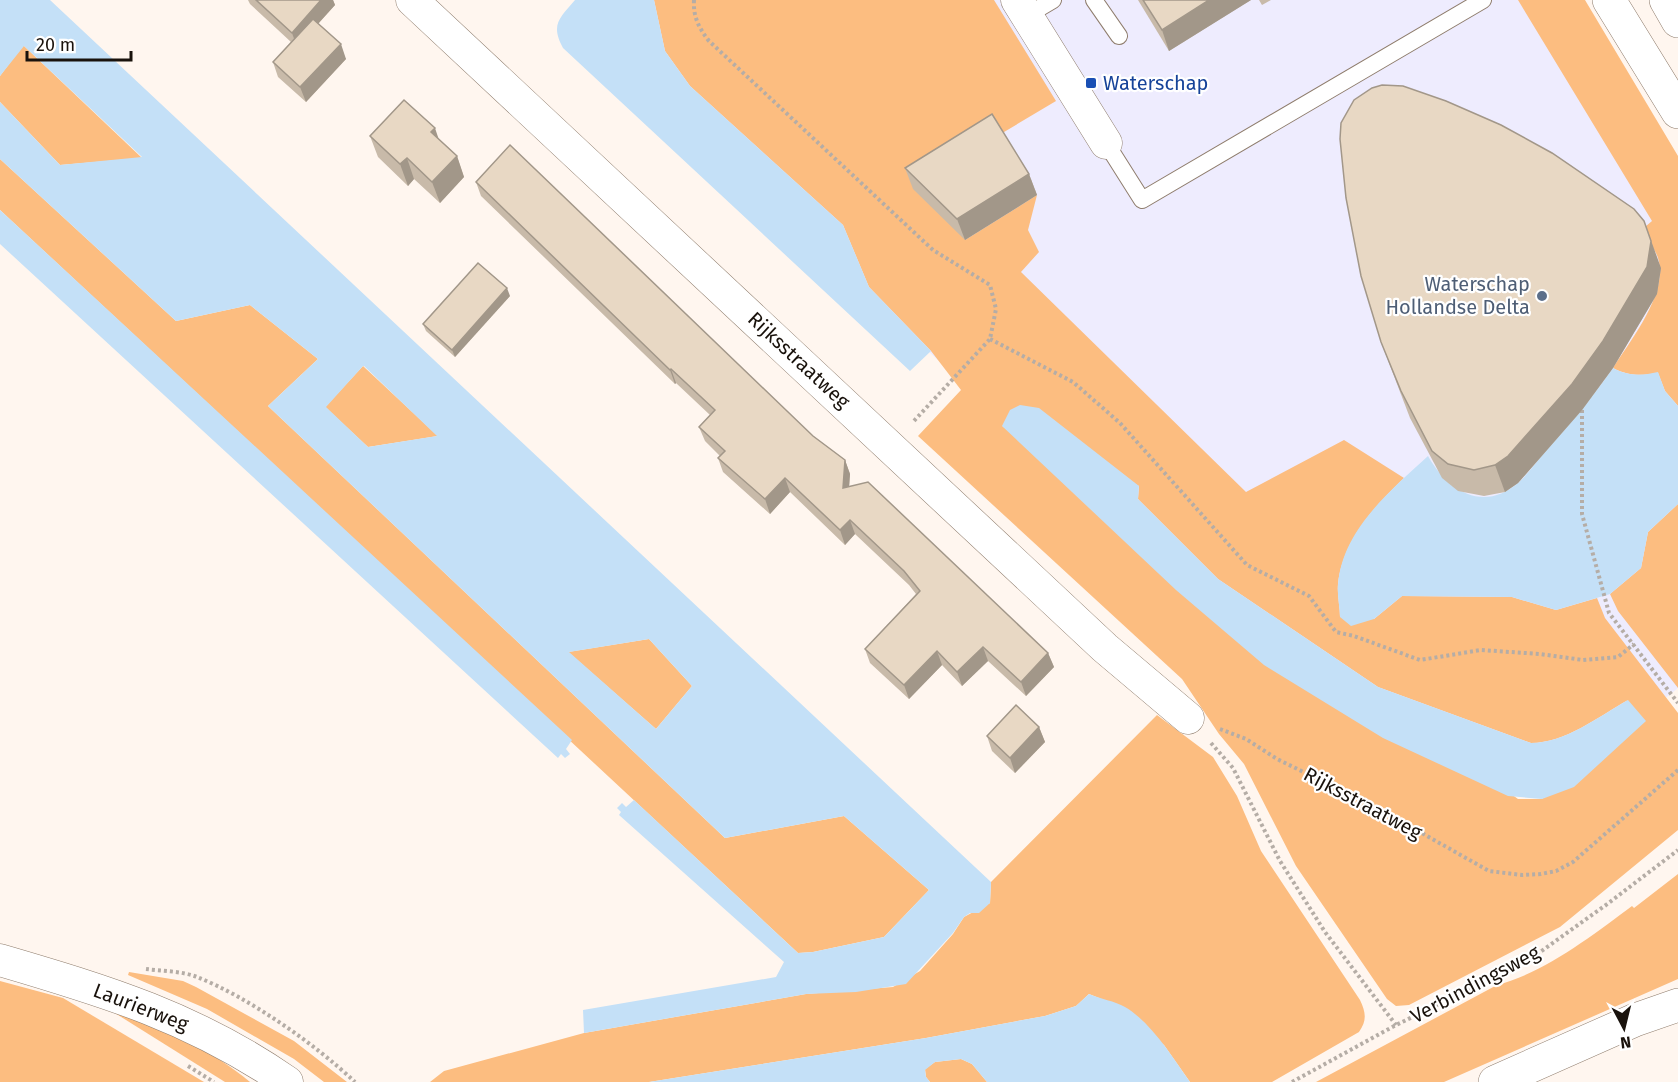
<svg xmlns="http://www.w3.org/2000/svg" width="1678" height="1082" font-family="'Fira Sans',sans-serif">
	<style>
		.commercial { fill: #eeecfe }
		.green { fill: #fcbd80; fill-rule: evenodd }
		.water { fill: #c4e0f7; fill-rule: evenodd }
		.lines { fill: none; stroke-linecap: round; stroke-linejoin: round }
		.service-casing { stroke: #8f7d6d; stroke-width: 18 }
		.minor-casing { stroke: #8f7d6d; stroke-width: 33 }
		.tertiary-casing { stroke: #8f7d6d; stroke-width: 34 }
		.secondary-casing { stroke: #8f7d6d; stroke-width: 34 }
		.path { stroke: #b5ada6; stroke-width: 4; stroke-dasharray: 3 3; stroke-linecap: butt }
		.service { stroke: #fff; stroke-width: 16 }
		.minor { stroke: #fff; stroke-width: 32 }
		.tertiary { stroke: #fff; stroke-width: 33 }
		.secondary { stroke: #fff; stroke-width: 33 }
		.wall { fill: #c8baa9 }
		.shaded-wall { fill: #a29789 }
		.building { fill: #e8d8c4; stroke: #a29789; stroke-width: 1.5 }
		.transit-dot { fill: #1a4fb4; stroke: #fff; stroke-width: 2 }
		.service-dot { fill: #5c6f8a; stroke: #fff; stroke-width: 2 }
		.labels { text-anchor: middle; stroke-width: 4.5; stroke-linejoin: round; paint-order: stroke }
		.transit-label { font-size: 20px; fill: #164399; stroke: #fff; text-anchor: start }
		.service-label { font-size: 20px; fill: #4e5e75; stroke: #fff; text-anchor: end }
		.street-label { font-size: 20px; fill: #19120c; stroke: #fff }
	</style>
	<rect width="100%" height="100%" fill="#fff6ef"/>
	<polygon class="commercial" points="609,0 1543,0 1678,243 1678,688 1559,784 1232,625 575,33"/>
	<g class="green">
		<path d="M 654,0 L 994,0 L 1056,101 L 999,135 L 965,240 L 1037,195 L 1028,230 L 1039,252 L 1021,272 L 1246,492 L 1344,440 L 1404,478 C 1374,507 1343,540 1338,584 C 1337,595 1340,607 1340,617 L 1374,619 L 1402,596 L 1512,597 L 1556,610 L 1597,598 L 1605,618 L 1678,713 L 1678,830 L 1560,927 L 1409,1005 L 1396,1006 L 1387,999 L 1296,866 L 1244,764 L 1219,734 L 1182,679 L 918,436 L 961,390 L 931,351 L 869,287 L 843,225 L 690,86 L 665,51 ZM 1002,426 L 1139,486 L 1138,499 L 1218,579 L 1378,687 L 1531,743 C 1565,743 1598,717 1628,700 L 1542,799 L 1518,799 Z"/>
		<path d="M 1518,0 L 1585,0 L 1678,156 L 1678,406 L 1665,391 L 1658,373 C 1641,376 1628,376 1613,368 C 1631,340 1669,292 1658,258 C 1655,248 1647,240 1639,232 L 1652,221 Z"/>
		<polygon points="23,45 142,158 60,165 0,102 0,76"/>
		<polygon points="0,159 176,321 250,305 318,359 268,406 725,838 844,816 929,890 884,937 813,952 798,953 0,210"/>
		<polygon points="363,366 438,436 368,447 325,407"/>
		<polygon points="1678,504 1678,688 1618,611 1610,594 1641,568 1648,532"/>
		<polygon points="649,639 692,686 656,729 568,652"/>
		<path d="M 1157,715 L 1213,757 L 1237,796 L 1261,851 L 1360,1000 C 1366,1013 1367,1020 1359,1032 L 1272,1082 L 1190,1082 L 1164,1045 L 1099,998 L 1089,994 L 1076,1006 L 1045,1016 L 926,1038 L 649,1082 L 430,1082 L 444,1071 L 584,1033 L 806,994 L 893,987 L 920,971 L 953,934 L 964,917 L 990,903 L 991,882 Z"/>
		<path d="M 1678,874 L 1678,979 L 1444,1082 L 1316,1082 L 1497,985 C 1544,973 1593,935 1632,906 L 1634,908 Z"/>
		<polygon points="129,972 183,981 196,987 294,1041 347,1082 324,1082 294,1059 207,1009 128,975"/>
		<polygon points="0,981 63,998 204,1082 0,1082"/>
		<path d="M 110,1010 C 161,1028 208,1047 250,1082 L 225,1082 Z"/>
		<polygon points="961,1059 972,1064 987,1082 930,1082 926,1077 925,1069 935,1062"/>
	</g>
	<g class="water">
		<path d="M 0,0 L 50,0 L 991,882 L 990,903 L 979,913 L 970,913 L 964,917 L 953,933 L 906,984 L 856,992 L 806,994 L 584,1033 L 583,1010 L 776,977 L 784,962 L 619,815 L 621,812 L 617,808 L 622,803 L 626,807 L 634,800 L 798,953 L 813,952 L 884,937 L 929,890 L 844,816 L 725,838 L 268,406 L 318,359 L 250,305 L 176,321 L 0,159 L 0,102 L 60,165 L 142,157 L 24,46 L 0,76 ZM 363,366 L 364,366 L 437,436 L 368,447 L 326,407 ZM 649,639 L 692,686 L 656,729 L 569,652 Z"/>
		<path d="M 575,0 L 654,0 L 665,51 L 690,86 L 843,225 L 869,287 L 931,351 L 910,371 L 563,48 C 550,24 560,18 575,0 Z"/>
		<polygon points="0,210 572,740 566,749 570,754 565,758 561,754 558,758 0,244"/>
		<path d="M 1613,368 C 1628,376 1641,376 1658,372 L 1665,391 L 1678,406 L 1678,504 L 1648,532 L 1641,568 L 1610,594 L 1556,610 L 1512,597 L 1402,596 L 1374,619 L 1351,626 L 1340,617 C 1340,607 1337,596 1338,585 C 1342,530 1391,490 1428,456 C 1447,490 1483,514 1519,482 C 1530,472 1539,458 1549,447 C 1572,422 1593,396 1613,368 Z"/>
		<path d="M 1020,405 L 1039,408 L 1139,486 L 1138,499 L 1218,579 L 1378,687 L 1531,743 C 1565,743 1598,717 1628,700 L 1646,721 L 1574,787 L 1542,799 L 1508,796 L 1383,738 L 1264,665 L 1176,590 L 1002,426 L 1010,410 Z"/>
		<path d="M 1089,994 C 1100,999 1115,1001 1125,1007 C 1151,1022 1173,1058 1190,1082 L 987,1082 L 972,1064 L 961,1059 L 935,1062 L 925,1070 L 926,1077 L 930,1082 L 649,1082 L 926,1038 L 1045,1016 L 1076,1006 Z"/>
	</g>
	<g class="lines">
		<defs>
			<g id="service">
				<polyline points="1094,0 1119,36"/>
				<polyline points="1026,16 1053,0"/>
				<polyline points="1106,143 1142,200 1483,0"/>
			</g>
			<g id="minor">
				<polyline points="412,0 1105,648 1188,718"/>
				<polyline points="1017,0 1106,143"/>
				<path d="M 0,960 C 106,991 195,1018 287,1082"/>
			</g>
			<polyline id="tertiary" points="1495,1082 1635,1020 1678,1005"/>
			<g id="secondary">
				<polyline points="1609,0 1678,112"/>
				<polyline points="1666,0 1678,21"/>
			</g>
		</defs>
		<use href="#service" class="service-casing"/>
		<use href="#minor" class="minor-casing"/>
		<use href="#tertiary" class="tertiary-casing"/>
		<use href="#secondary" class="secondary-casing"/>
		<g class="path">
			<path d="M 694,0 C 693,17 699,28 709,41 L 933,250 L 990,285 L 996,309 L 990,339 L 913,422"/>
			<polyline points="990,339 1073,382 1120,423 1247,565 1309,596 1336,632 1354,636 1420,660 1481,650 1540,654 1583,660 1618,657 1634,644"/>
			<polyline points="1582,410 1582,514 1609,613 1678,703"/>
			<polyline points="1220,729 1246,739 1277,759 1381,810 1489,871 1522,875 1541,874 1556,871 1573,862 1678,770"/>
			<polyline points="1211,743 1233,768 1280,861 1325,932 1396,1025"/>
			<path d="M 146,969 C 162,971 182,971 197,977 C 248,997 315,1044 355,1082"/>
			<polyline points="188,1066 214,1082"/>
			<polyline points="1292,1082 1396,1025 1526,962 1606,905 1678,850"/>
		</g>
		<use href="#service" class="service"/>
		<use href="#minor" class="minor"/>
		<use href="#tertiary" class="tertiary"/>
		<use href="#secondary" class="secondary"/>
	</g>
	<g class="wall">
		<polygon points="248,0 333,0 335,5 318,24 346,59 306,102 278,77 273,62 291,42 250,4"/>
		<polygon points="1138,0 1251,0 1169,51"/>
		<polygon points="1259,0 1271,0 1262,5"/>
		<polygon points="370,136 439,139 457,156 464,177 440,203 414,179 408,186 378,157"/>
		<polygon points="905,168 1029,174 1037,195 965,240 913,189"/>
		<polygon points="476,182 845,460 850,474 849,487 1048,653 1054,667 1026,696 988,661 962,686 942,665 909,699 870,663 865,649 916,594 909,585 855,534 845,545 790,492 770,514 723,472 718,458 720,456 705,441 699,427 710,415 676,383 675,384 481,196"/>
		<polygon points="1661,268 1657,294 1613,368 1582,410 1518,483 1505,492 1484,496 1458,491 1442,478 1410,418 1381,342"/>
		<polygon points="510,296 455,357 426,331 423,324"/>
		<polygon points="1039,727 1045,742 1015,773 992,751 987,736"/>
	</g>
	<g class="shaded-wall">
		<polygon points="321,0 333,0 335,5 297,47 292,33"/>
		<polygon points="1209,0 1251,0 1169,51 1162,30"/>
		<polygon points="341,44 346,59 306,102 300,87"/>
		<polygon points="435,128 442,149 431,132"/>
		<polygon points="457,156 464,177 440,203 432,182"/>
		<polygon points="407,158 414,179 408,186 400,164"/>
		<polygon points="1029,174 1037,195 965,240 957,219"/>
		<polygon points="1644,221 1661,268 1657,294 1613,368 1582,410 1518,483 1505,492 1495,465"/>
		<polygon points="507,288 510,296 455,357 452,350"/>
		<polygon points="671,369 676,383 675,384 670,370"/>
		<polygon points="845,460 850,474 848,502 843,488"/>
		<polygon points="785,478 790,492 770,514 765,499"/>
		<polygon points="850,520 855,534 845,545 840,530"/>
		<polygon points="983,647 988,661 962,686 957,672"/>
		<polygon points="937,651 942,665 909,699 904,685"/>
		<polygon points="1048,653 1054,667 1026,696 1021,682"/>
		<polygon points="1039,727 1045,742 1015,773 1010,758"/>
	</g>
	<g class="building">
		<polygon points="256,0 321,0 292,33"/>
		<polygon points="1143,0 1209,0 1162,30"/>
		<polygon points="313,19 341,44 300,87 273,62"/>
		<polygon points="1382,85 1403,86 1446,101 1501,125 1552,153 1634,209 1644,221 1651,241 1647,267 1603,341 1572,384 1508,456 1495,465 1474,470 1448,464 1432,451 1401,391 1381,342 1361,276 1346,198 1340,139 1341,123 1354,100 1372,88"/>
		<polygon points="404,100 435,128 431,132 457,156 432,182 407,158 400,164 370,136"/>
		<polygon points="992,114 1029,174 957,219 905,168"/>
		<polygon points="510,145 813,436 845,460 843,488 868,482 1048,653 1021,682 983,647 957,672 937,651 904,685 865,649 920,591 904,571 850,520 840,530 785,478 765,499 718,458 725,451 699,427 715,410 671,369 670,370 476,182"/>
		<polygon points="478,263 507,288 452,350 423,324"/>
		<polygon points="1016,705 1039,727 1010,758 987,736"/>
	</g>
	<rect class="transit-dot" x="1085" y="77" width="12" height="12" rx="3"/>
	<circle class="service-dot" cx="1542" cy="296" r="6"/>
	<g class="labels">
		<g class="transit-label">
			<text x="1103" y="90">Waterschap</text>
		</g>
		<g class="service-label">
			<text x="1530" y="291">Waterschap<tspan x="1530" dy="23">Hollandse Delta</tspan></text>
		</g>
		<g class="street-label">
			<text transform="translate(799 360) rotate(43)" y="7">Rijksstraatweg</text>
			<text transform="translate(1363 803) rotate(28)" y="7">Rijksstraatweg</text>
			<text transform="translate(1475 984) rotate(-28)" y="7">Verbindingsweg</text>
			<text transform="translate(141 1007) rotate(21)" y="7">Laurierweg</text>
		</g>
	</g>
	<g transform="translate(1624 1028) rotate(173)" stroke="#ffffff" stroke-width="4.5" paint-order="stroke">
	<path d="M0-4.5L10 22L0 15L-10 22Z" fill="#19120c"/>
	<text y="-9" font-size="16" font-weight="bold" text-anchor="middle" fill="#19120c">N</text>
	</g>
	<path d="M27 51v9h104v-9" fill="none" stroke="#19120c" stroke-width="3"/>
	<text x="36" y="51" font-size="18" fill="#19120c" stroke="#ffffff" stroke-width="4.5" paint-order="stroke">20 m</text>
</svg>
